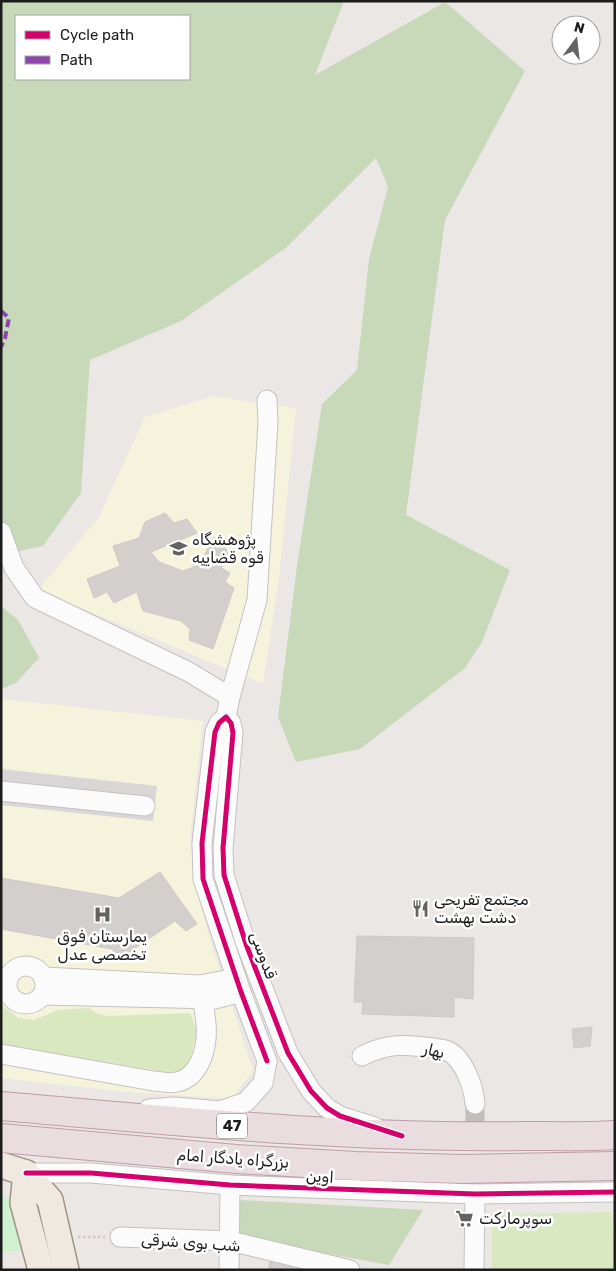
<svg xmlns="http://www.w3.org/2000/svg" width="616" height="1271" font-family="Rubik,Cairo,sans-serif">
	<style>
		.education { fill: #f6f3dd }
		.religious { fill: #d8d7d6 }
		.grass { fill: #dae8c1 }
		.forest { fill: #c7d9b9; fill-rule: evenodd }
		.park { fill: #d0f1ce }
		.building { fill: #d2cfcd; stroke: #cdc9c5 }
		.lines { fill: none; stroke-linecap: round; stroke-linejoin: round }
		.minor-tunnel { stroke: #c1bebc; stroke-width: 19; stroke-dasharray: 19 9; stroke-linecap: butt }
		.minor-casing { stroke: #c3c2c0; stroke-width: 21 }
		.major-casing { stroke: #a09381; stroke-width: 28 }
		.highway-casing { stroke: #c09ba8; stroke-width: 30 }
		.path { stroke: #d6c5c3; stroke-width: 2.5; stroke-dasharray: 2.5 2.5; stroke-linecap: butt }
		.minor { stroke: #fcfbfb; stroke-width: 19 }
		.major { stroke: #f0e9e2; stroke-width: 25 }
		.highway { stroke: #e9dde0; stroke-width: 28 }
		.quiet { stroke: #8e44ad; stroke-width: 4; stroke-dasharray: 8 4; stroke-linecap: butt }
		.cycleway-casing { stroke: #fff; stroke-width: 8 }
		.cycleway { stroke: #d6006c; stroke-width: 5 }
		.labels { text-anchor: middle; stroke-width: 5; stroke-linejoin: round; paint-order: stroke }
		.shield { fill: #fff; stroke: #606060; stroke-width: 1 }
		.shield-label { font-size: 15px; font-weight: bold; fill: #1c1c1c }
		.poi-label { font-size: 16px; fill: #1c1c1c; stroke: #fff; text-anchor: start }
		.street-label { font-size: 16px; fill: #1c1c1c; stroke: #fff }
	</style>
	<rect width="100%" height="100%" fill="#eae7e4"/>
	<g class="education">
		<polygon points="214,396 256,403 296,408 279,578 263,684 38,590 99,517 145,417"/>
		<polygon points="1,699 203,721 190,837 196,887 211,942 253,1070 232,1099 117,1091 1,1078"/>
	</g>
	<polygon class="religious" points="1,769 157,786 153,821 1,805"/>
	<g class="grass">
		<polygon points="1,1005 19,1018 34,1020 58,1010 89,1008 96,1013 107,1016 190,1013 197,1031 189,1066 185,1069 170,1073 1,1044"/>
		<polygon points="612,1212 615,1270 492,1270 492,1214"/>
	</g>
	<g class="forest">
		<path d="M 1,1 L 344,1 L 315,75 L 445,2 L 525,71 L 445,220 L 406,515 L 510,570 L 482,642 L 465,668 L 360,749 L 296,762 L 278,717 L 297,566 L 322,404 L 357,370 L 369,259 L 388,187 L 376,158 L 287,247 L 181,321 L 90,360 L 81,493 L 43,546 L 1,555 ZM 16,16 L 189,16 L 189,79 L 16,79 Z"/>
		<polygon points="1,606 18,620 39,658 16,683 1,689"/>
		<polygon points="239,1200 423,1210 389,1265 238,1237"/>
	</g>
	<polygon class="park" points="1,1195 13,1201 29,1250 1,1252"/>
	<g class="building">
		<polygon points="165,513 174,523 187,519 197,533 151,552 159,562 183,571 199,565 214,537 225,544 228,557 221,568 230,573 225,582 234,588 213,649 189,640 190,629 181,621 143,611 137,592 114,603 107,592 94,598 87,579 120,566 113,546 139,538 145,522"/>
		<polygon points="160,872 197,924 186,931 175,921 119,959 112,949 1,929 1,878 119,898"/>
		<polygon points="357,936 474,938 473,999 454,997 454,1017 362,1014 363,1002 354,1002"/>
		<polygon points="592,1027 590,1046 574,1048 572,1029"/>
		<polygon points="270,1260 287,1265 312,1270 269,1270"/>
	</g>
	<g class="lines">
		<polyline class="minor-tunnel" points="475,1104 475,1194"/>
		<defs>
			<g id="minor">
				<polyline points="1,532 14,568 35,598 189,672 230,697"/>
				<polyline points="226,717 231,723 233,733 223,848 224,875 246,944 288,1053 311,1091 327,1108 340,1116 375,1127"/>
				<polyline points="1,791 145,806"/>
				<circle cx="26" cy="985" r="19"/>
				<polyline points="44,977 200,985 236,978"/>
				<polyline points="43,995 215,999 241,992"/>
				<path d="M 1,1054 L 153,1081 C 160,1081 170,1084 177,1082 C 201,1077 208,1045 206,1024 C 205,1011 202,998 200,985"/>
				<path d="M 362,1056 C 387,1043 406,1044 433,1048 C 437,1049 444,1049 448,1051 C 464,1059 474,1088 475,1104"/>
				<polyline points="267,1061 241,992 203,879 202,843 215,732 219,723 226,717 230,697 257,600 268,423 267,400"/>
				<polyline points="149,1109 174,1107 220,1111 246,1102 263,1083 267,1061"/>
				<polyline points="26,1173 91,1173 230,1185 475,1194 615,1192"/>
				<polyline points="120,1237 230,1241 350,1270"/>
				<polyline points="229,1270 230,1185"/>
				<polyline points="474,1270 475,1194"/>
			</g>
			<g id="major">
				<polyline points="1,1165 26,1173 50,1200 66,1270"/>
				<polyline points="26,1173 23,1203 41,1270"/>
			</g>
			<g id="highway">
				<path d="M 1,1106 C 175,1121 349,1139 524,1136 C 554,1136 585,1137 615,1135"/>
				<polyline points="1,1138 236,1159 356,1166 462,1169 615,1166"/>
			</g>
		</defs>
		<use href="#minor" class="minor-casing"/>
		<use href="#major" class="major-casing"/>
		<use href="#highway" class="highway-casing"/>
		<polyline class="path" points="78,1237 105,1237"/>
		<use href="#minor" class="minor"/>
		<use href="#major" class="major"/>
		<use href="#highway" class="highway"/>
		<polyline class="quiet" points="1,311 9,318 5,338 1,347"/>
		<defs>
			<g id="cycleway">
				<polyline points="267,1061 241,992 203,879 202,843 215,732 219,723 226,717 231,723 233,733 223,848 224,875 246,944 288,1053 311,1091 327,1108 340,1116 402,1136"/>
				<polyline points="26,1173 91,1173 230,1185 475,1194 615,1192"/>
			</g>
		</defs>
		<use href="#cycleway" class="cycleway-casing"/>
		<use href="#cycleway" class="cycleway"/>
	</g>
	<defs>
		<symbol id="university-bare" viewBox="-9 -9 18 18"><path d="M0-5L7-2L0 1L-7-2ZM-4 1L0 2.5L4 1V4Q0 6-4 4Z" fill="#646362" stroke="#fff" stroke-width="2.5" paint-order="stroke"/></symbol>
		<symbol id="restaurant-bare" viewBox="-9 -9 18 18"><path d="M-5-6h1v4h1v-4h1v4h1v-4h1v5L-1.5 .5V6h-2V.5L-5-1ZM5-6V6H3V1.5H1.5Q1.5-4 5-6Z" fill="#646362" stroke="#fff" stroke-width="2.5" paint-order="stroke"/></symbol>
		<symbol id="hospital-bare" viewBox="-9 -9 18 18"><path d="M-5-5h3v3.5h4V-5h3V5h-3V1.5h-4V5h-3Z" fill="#646362" stroke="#fff" stroke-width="2.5" paint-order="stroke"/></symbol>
		<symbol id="supermarket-bare" viewBox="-9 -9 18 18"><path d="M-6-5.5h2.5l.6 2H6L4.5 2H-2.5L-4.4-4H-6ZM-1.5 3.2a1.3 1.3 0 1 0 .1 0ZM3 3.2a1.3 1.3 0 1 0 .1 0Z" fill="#646362" stroke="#fff" stroke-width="2.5" paint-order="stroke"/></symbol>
	</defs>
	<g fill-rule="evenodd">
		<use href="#university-bare" x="166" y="536" width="25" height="25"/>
		<use href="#restaurant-bare" x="408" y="896" width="25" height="25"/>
		<use href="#hospital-bare" x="90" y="902" width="25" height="25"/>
		<use href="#supermarket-bare" x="452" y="1206" width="25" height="25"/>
	</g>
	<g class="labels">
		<rect class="shield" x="217" y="1113.5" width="30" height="25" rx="4"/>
		<g class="shield-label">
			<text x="232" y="1131">47</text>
		</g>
		<g class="poi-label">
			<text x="192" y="545">پژوهشگاه<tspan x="192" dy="18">قوه قضاییه</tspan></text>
			<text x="434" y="905">مجتمع تفریحی<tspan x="434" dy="18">دشت بهشت</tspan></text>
			<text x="102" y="942" text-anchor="middle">یمارستان فوق<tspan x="102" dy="18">تخصصی عدل</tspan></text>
			<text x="479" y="1224">سوپرمارکت</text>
		</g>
		<g class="street-label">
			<text transform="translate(264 955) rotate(70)" y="6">قدوسی</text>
			<text transform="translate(434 1050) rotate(14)" y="6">بهار</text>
			<text transform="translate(233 1158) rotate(4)" y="6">بزرگراه یادگار امام</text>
			<text transform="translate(320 1176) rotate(3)" y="6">اوین</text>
			<text transform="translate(191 1242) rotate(4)" y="6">شب بوی شرقی</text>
		</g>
	</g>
	<rect width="616" height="1271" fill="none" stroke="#1c1c1c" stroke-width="5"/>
	<rect x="15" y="15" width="175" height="65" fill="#ffffff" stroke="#a4a4a4"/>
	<rect x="25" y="31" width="25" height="8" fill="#d6006c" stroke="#a4a4a4"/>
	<text x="60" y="40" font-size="15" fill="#1c1c1c">Cycle path</text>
	<rect x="25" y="56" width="25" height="8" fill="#8e44ad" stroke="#a4a4a4"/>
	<text x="60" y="65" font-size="15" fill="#1c1c1c">Path</text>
	<g transform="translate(576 40) rotate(15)"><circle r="24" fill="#ffffff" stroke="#a4a4a4"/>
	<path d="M0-4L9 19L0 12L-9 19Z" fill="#646362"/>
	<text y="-8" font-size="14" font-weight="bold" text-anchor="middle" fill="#1c1c1c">N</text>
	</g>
</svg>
